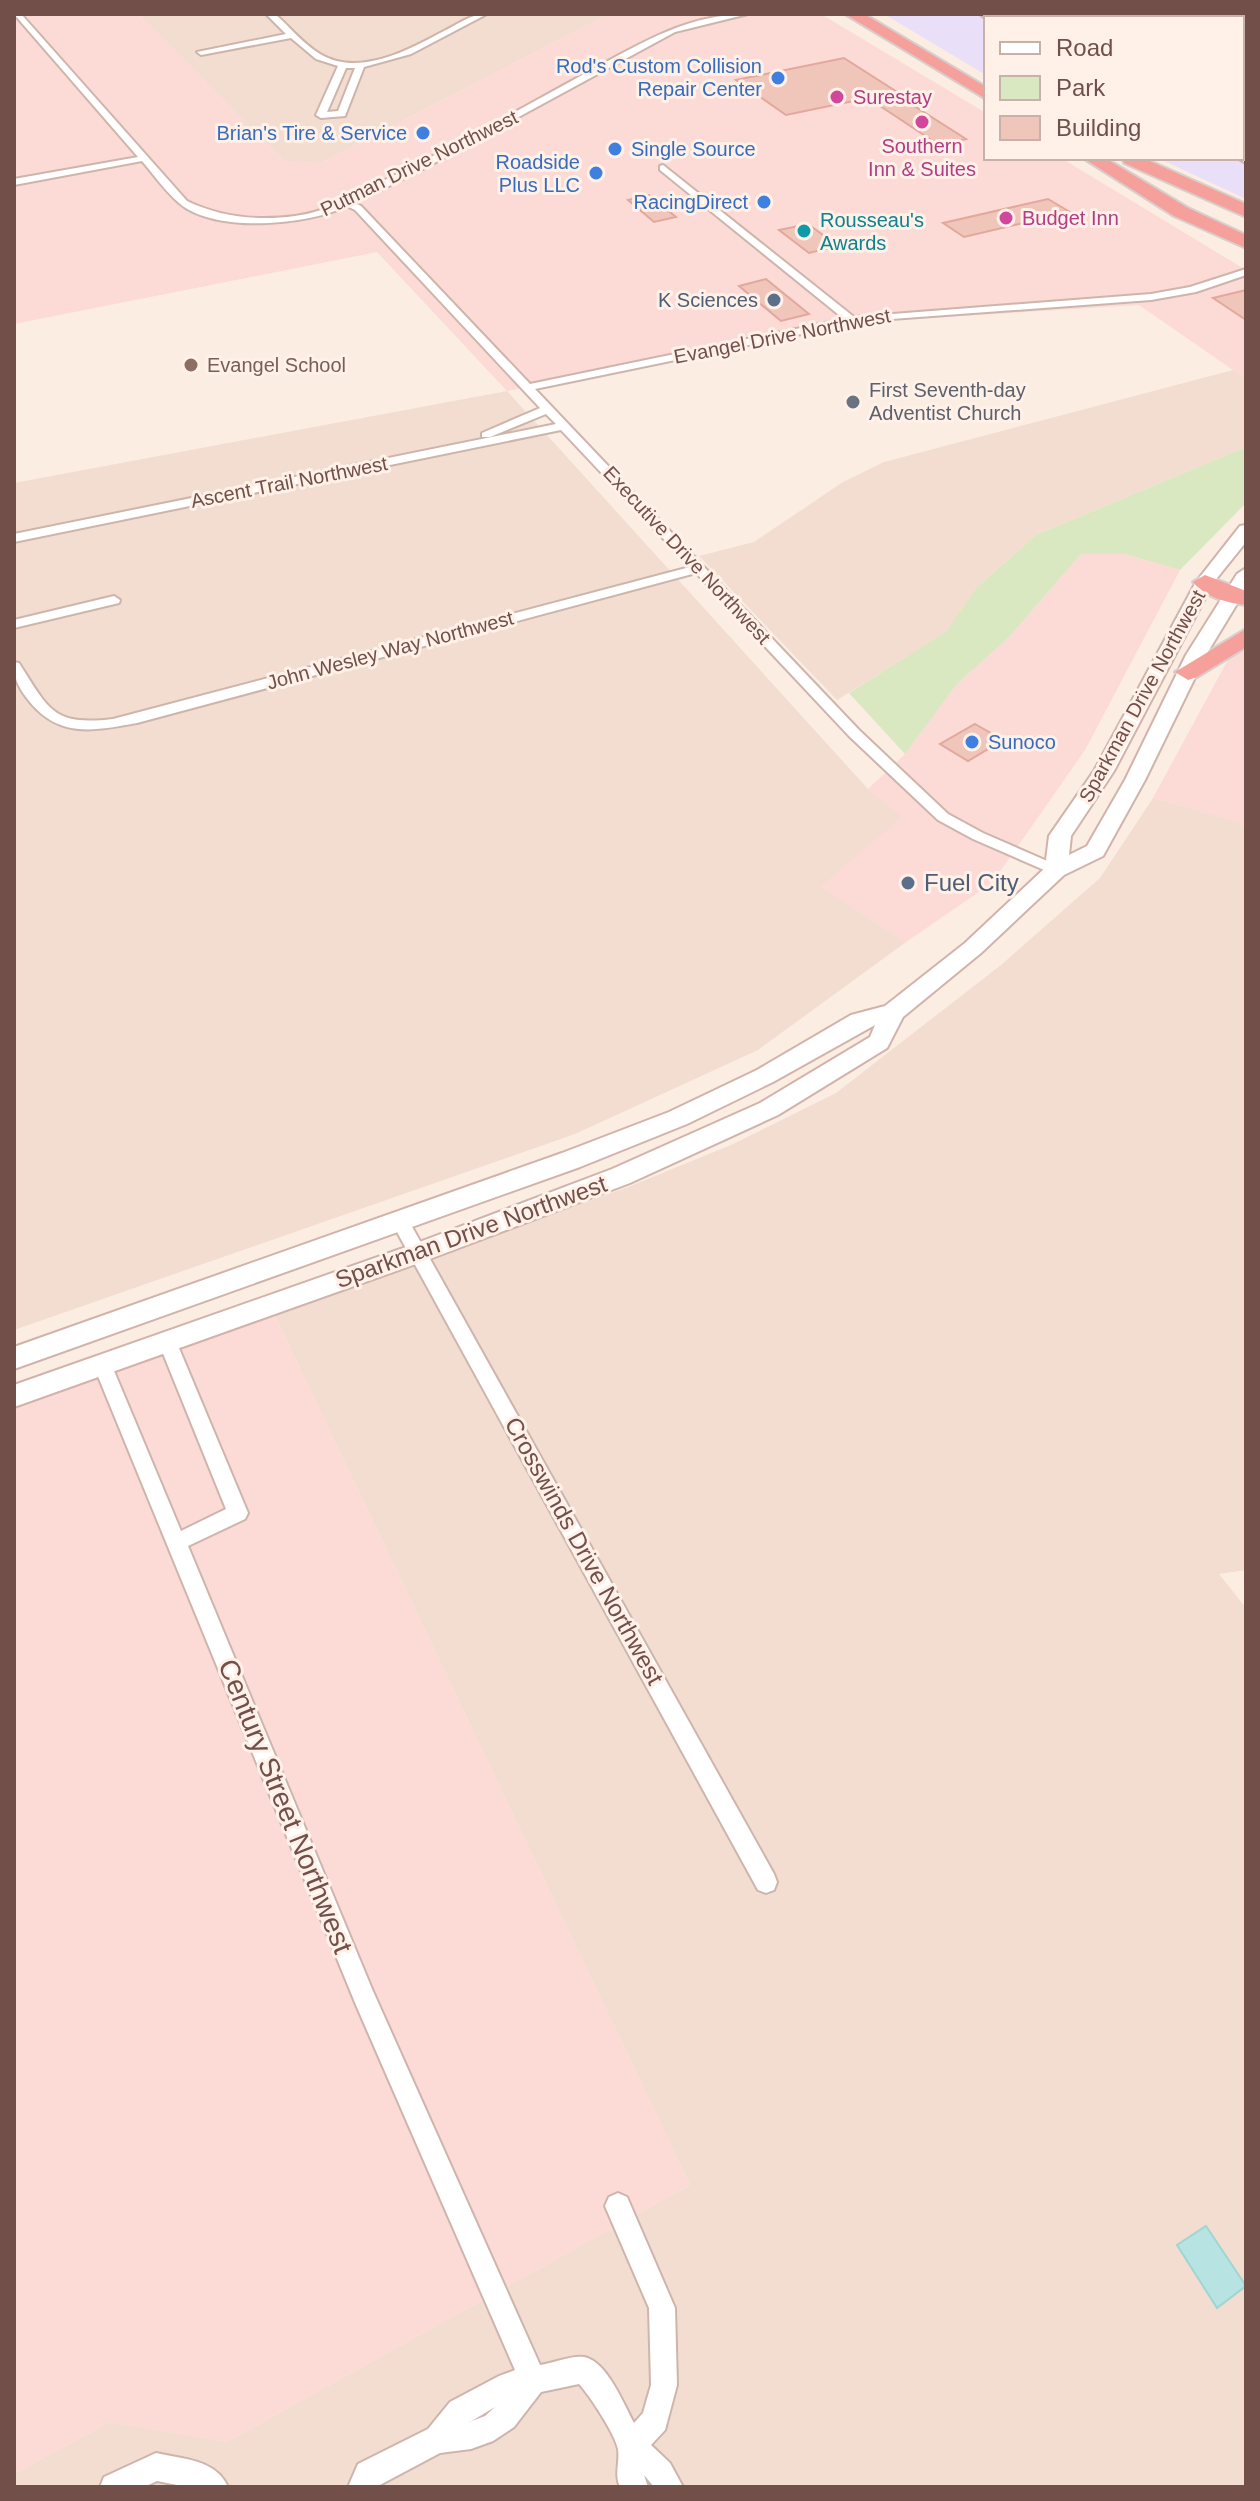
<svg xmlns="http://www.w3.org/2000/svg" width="1260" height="2501" font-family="Helvetica,sans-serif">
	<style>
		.residential { fill: #f3ddd1 }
		.commercial { fill: #fcdad6 }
		.education { fill: #eadff8 }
		.green { fill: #d9e8c1 }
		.water { fill: #b7e4e2; stroke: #9ed6d3; stroke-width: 2 }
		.building { fill: #f0c5ba; stroke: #e2a89b; stroke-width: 2 }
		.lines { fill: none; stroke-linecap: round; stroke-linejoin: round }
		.street-casing { stroke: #ceb5ac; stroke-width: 4 }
		.secondary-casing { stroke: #d1b3a9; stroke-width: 4 }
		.highway-casing { stroke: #d8cecc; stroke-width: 4 }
		.street { fill: #fff; fill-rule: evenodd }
		.secondary { fill: #fff; fill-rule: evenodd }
		.highway { fill: #f5a09a; fill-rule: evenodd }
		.shop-dot { fill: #3f7fe0; stroke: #fff1e8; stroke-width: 3 }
		.hotel-dot { fill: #d1479c; stroke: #fff1e8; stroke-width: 3 }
		.culture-dot { fill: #0f9aa8; stroke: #fff1e8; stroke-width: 3 }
		.service-dot { fill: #5c6f8a; stroke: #fff1e8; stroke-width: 3 }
		.education-dot { fill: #8d6e63; stroke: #fff1e8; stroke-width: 3 }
		.worship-dot { fill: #6b7280; stroke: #fff1e8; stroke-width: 3 }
		.labels { text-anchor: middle; stroke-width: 6; stroke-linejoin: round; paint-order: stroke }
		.far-shop-label { font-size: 20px; fill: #366cbe; stroke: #fff1e8; text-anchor: end }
		.far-hotel-label { font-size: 20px; fill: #b23c85; stroke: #fff1e8; text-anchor: start }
		.far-street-label { font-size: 20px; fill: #725049; stroke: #fff1e8 }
		.far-culture-label { font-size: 20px; fill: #0d838f; stroke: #fff1e8; text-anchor: start }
		.far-service-label { font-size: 20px; fill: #4e5e75; stroke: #fff1e8; text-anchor: end }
		.far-education-label { font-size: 20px; fill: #785e54; stroke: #fff1e8; text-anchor: start }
		.far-worship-label { font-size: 20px; fill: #5b616d; stroke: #fff1e8; text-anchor: start }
		.service-label { font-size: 24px; fill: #4e5e75; stroke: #fff1e8; text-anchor: start }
		.street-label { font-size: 24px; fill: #725049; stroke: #fff1e8 }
		.near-street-label { font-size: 28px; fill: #725049; stroke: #fff1e8 }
	</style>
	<rect width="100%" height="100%" fill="#fbede2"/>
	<g class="residential">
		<polygon points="138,14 609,14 321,163 285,162"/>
		<polygon points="1233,370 1246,379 1246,447 1036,535 976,588 948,631 837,700 699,556 754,542 843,482 884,462"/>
		<polygon points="507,391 868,789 903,817 821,887 906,942 758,1050 575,1134 14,1330 14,483"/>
		<polygon points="1153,798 1239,822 1246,830 1246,1570 1219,1574 1246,1608 1246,2487 14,2487 14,2474 110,2422 227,2442 690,2185 274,1314 628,1187 731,1145 836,1093 1001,965 1100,878"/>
	</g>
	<g class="commercial">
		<polygon points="14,14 138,14 284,161 321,163 609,14 821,14 986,113 986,158 1061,158 1246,270 1246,379 1139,305 895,320 507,391 377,252 14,324"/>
		<polygon points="1081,554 1125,554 1180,570 1085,750 992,883 906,942 820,887 902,817 868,789 905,754 957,684 1009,637"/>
		<polygon points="1246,650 1246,830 1238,822 1153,798 1229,658"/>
		<polygon points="274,1314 690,2185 227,2442 110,2422 14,2474 14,1407"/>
	</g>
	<polygon class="education" points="884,14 1246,14 1246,199 1158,158 1242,158 1242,18 986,18 986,75"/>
	<polygon class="green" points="1246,447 1246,503 1180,570 1125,554 1081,554 1009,637 957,684 905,754 849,693 947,631 976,588 1036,535"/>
	<polygon class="water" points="1206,2226 1246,2286 1217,2308 1177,2245"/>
	<g class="building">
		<polygon points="844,58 897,92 894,93 966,139 939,145 868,98 786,115 736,80"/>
		<polygon points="649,195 676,217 654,222 628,200"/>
		<polygon points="1048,199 1070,212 964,237 943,223"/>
		<polygon points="808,224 838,246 809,253 779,230"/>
		<polygon points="766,279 809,314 781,321 739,286"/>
		<polygon points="1246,290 1246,320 1213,298"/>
		<polygon points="975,724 1003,740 968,761 940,744"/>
	</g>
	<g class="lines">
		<defs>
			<g id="street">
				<path d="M 14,14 L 21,14 L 187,201 C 220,217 258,221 295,216 C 327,212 356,195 385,180 C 456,146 525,106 595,68 C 645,41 690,14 748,14 L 675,32 L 425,168 L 355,203 L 361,206 L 530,384 L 844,319 L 660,170 L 660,166 L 663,165 L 854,317 L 1151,294 L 1190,287 L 1246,269 L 1246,275 L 1196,292 L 1151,300 L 864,321 L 535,389 L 859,730 L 948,814 L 983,833 L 1061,867 L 1061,873 L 1051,873 L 973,839 L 938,820 L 849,736 L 696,573 L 137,723 C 92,731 57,739 26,697 C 17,685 14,677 14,662 L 19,663 C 49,710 53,726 113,719 L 690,567 L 561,430 L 14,542 L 14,534 L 556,424 L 546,414 L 490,437 L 482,437 L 482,433 L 540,408 L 355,210 L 347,206 C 309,225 214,234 179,203 C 165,191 154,175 142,161 L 14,185 L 14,179 L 138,157 Z"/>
				<path d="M 266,14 L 275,14 C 291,28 302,43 320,54 C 358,77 407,51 442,32 C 457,25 470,14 487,14 L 411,54 L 364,67 L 345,116 L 321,118 L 316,115 L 338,66 L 316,59 L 291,38 L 201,55 L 197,52 L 286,34 ZM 346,68 L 355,68 L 338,111 L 327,112 Z"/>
				<polygon points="980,14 990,14 995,18 986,19"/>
				<rect x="1242" y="66" width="4" height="6"/>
				<polygon points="1242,155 1246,156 1246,163 1237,158 1242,158"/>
				<polygon points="114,596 120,600 119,603 14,628 14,620"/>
				<polygon points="400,1214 406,1216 774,1874 777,1882 774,1890 766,1893 758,1890 391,1221"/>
				<path d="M 167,1334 L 174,1336 L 176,1341 L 248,1513 L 245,1519 L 188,1546 L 372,1989 L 540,2365 C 553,2363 572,2355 584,2357 C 607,2361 624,2405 634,2423 L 643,2413 L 651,2385 L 649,2308 L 605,2206 L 609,2197 L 618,2193 L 627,2197 L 675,2308 L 677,2385 L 665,2430 L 651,2445 L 670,2463 L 683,2487 L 654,2487 L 644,2475 L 648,2487 L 620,2487 C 614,2474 620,2462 618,2449 C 615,2434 590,2396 579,2384 L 541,2392 L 514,2427 L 493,2441 L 471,2449 L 440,2453 L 376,2487 L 348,2487 L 358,2464 L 428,2429 L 450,2402 L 499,2376 L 515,2370 L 356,2005 L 93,1364 L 95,1359 L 109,1359 L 181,1531 L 226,1509 L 158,1341 L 160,1336 ZM 495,2407 L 485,2416 L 469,2422 L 470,2422 Z"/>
				<path d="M 156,2453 C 182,2459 216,2459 228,2487 L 187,2487 L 157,2481 L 144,2487 L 100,2487 L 104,2477 Z"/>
			</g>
			<polygon id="secondary" points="1246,525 1246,542 1213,583 1114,771 1071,836 1069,855 1087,846 1125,780 1186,655 1237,574 1246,568 1246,589 1206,655 1145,780 1103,856 1064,875 981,953 903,1017 887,1048 778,1115 630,1183 427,1260 14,1407 14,1385 409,1246 612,1169 760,1103 870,1037 875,1025 773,1082 687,1124 580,1167 14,1369 14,1347 562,1153 669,1112 757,1070 851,1015 885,1006 965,943 1045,868 1049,836 1094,771 1196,582 1240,526"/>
			<g id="highway">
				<polygon points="845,14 864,14 986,87 986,99"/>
				<polygon points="1083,158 1105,158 1188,208 1246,235 1246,248 1174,216"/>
				<polygon points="1122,158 1143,158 1246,204 1246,217 1124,163"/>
				<path d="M 1205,575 L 1246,591 L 1246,605 C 1227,603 1205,597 1193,582 Z"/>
				<polygon points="1246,629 1246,647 1197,677 1188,680 1175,672"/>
			</g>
		</defs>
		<use href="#street" class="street-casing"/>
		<use href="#secondary" class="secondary-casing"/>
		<use href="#highway" class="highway-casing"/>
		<use href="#street" class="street"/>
		<use href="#secondary" class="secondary"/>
		<use href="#highway" class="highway"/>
	</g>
	<g class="shop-dot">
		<circle cx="778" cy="78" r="8"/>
		<circle cx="423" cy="133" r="8"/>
		<circle cx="615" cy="149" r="8"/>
		<circle cx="596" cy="173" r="8"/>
		<circle cx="764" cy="202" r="8"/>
		<circle cx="972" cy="742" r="8"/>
	</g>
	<g class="hotel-dot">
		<circle cx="837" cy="97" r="8"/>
		<circle cx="922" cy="122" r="8"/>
		<circle cx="1006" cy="218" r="8"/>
	</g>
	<circle class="culture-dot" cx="804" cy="231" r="8"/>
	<g class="service-dot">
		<circle cx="774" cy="300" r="8"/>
		<circle cx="908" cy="883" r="8"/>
	</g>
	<circle class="education-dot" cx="191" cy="365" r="8"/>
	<circle class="worship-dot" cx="853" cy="402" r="8"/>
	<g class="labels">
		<g class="far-shop-label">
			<text x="762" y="73">Rod's Custom Collision<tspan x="762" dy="23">Repair Center</tspan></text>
			<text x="407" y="140">Brian's Tire &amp; Service</text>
			<text x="631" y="156" text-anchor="start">Single Source</text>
			<text x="580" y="169">Roadside<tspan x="580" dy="23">Plus LLC</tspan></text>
			<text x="748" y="209">RacingDirect</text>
			<text x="988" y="749" text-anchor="start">Sunoco</text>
		</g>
		<g class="far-hotel-label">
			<text x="853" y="104">Surestay</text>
			<text x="922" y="153" text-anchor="middle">Southern<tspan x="922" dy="23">Inn &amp; Suites</tspan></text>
			<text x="1022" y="225">Budget Inn</text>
		</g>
		<g class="far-street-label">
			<text transform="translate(419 163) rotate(-26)" y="7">Putman Drive Northwest</text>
			<text transform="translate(782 336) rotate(-11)" y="7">Evangel Drive Northwest</text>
			<text transform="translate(289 482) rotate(-11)" y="7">Ascent Trail Northwest</text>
			<text transform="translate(687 555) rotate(47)" y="7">Executive Drive Northwest</text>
			<text transform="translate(390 650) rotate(-15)" y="7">John Wesley Way Northwest</text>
			<text transform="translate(1142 696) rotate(-61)" y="7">Sparkman Drive Northwest</text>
		</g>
		<g class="far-culture-label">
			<text x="820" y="227">Rousseau's<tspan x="820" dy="23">Awards</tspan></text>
		</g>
		<g class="far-service-label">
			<text x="758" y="307">K Sciences</text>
		</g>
		<g class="far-education-label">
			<text x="207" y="372">Evangel School</text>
		</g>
		<g class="far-worship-label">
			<text x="869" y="397">First Seventh-day<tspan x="869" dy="23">Adventist Church</tspan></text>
		</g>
		<g class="service-label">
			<text x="924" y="891">Fuel City</text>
		</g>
		<g class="street-label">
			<text transform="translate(471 1232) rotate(-20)" y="8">Sparkman Drive Northwest</text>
			<text transform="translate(584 1551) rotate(61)" y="8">Crosswinds Drive Northwest</text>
		</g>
		<g class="near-street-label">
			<text transform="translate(286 1806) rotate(68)" y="10">Century Street Northwest</text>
		</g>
	</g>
	<rect width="1260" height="2501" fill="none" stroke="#725049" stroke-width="32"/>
	<rect x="984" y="16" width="260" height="144" fill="#fff1e8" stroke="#c7b1a8" stroke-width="2"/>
	<rect x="1000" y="42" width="40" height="12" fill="#ffffff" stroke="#c7b1a8" stroke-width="2"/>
	<text x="1056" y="56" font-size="24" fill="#725049">Road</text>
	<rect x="1000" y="76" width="40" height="24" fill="#d9e8c1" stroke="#c7b1a8" stroke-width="2"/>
	<text x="1056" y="96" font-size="24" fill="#725049">Park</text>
	<rect x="1000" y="116" width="40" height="24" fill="#f0c5ba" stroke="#c7b1a8" stroke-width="2"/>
	<text x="1056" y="136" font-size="24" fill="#725049">Building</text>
</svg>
